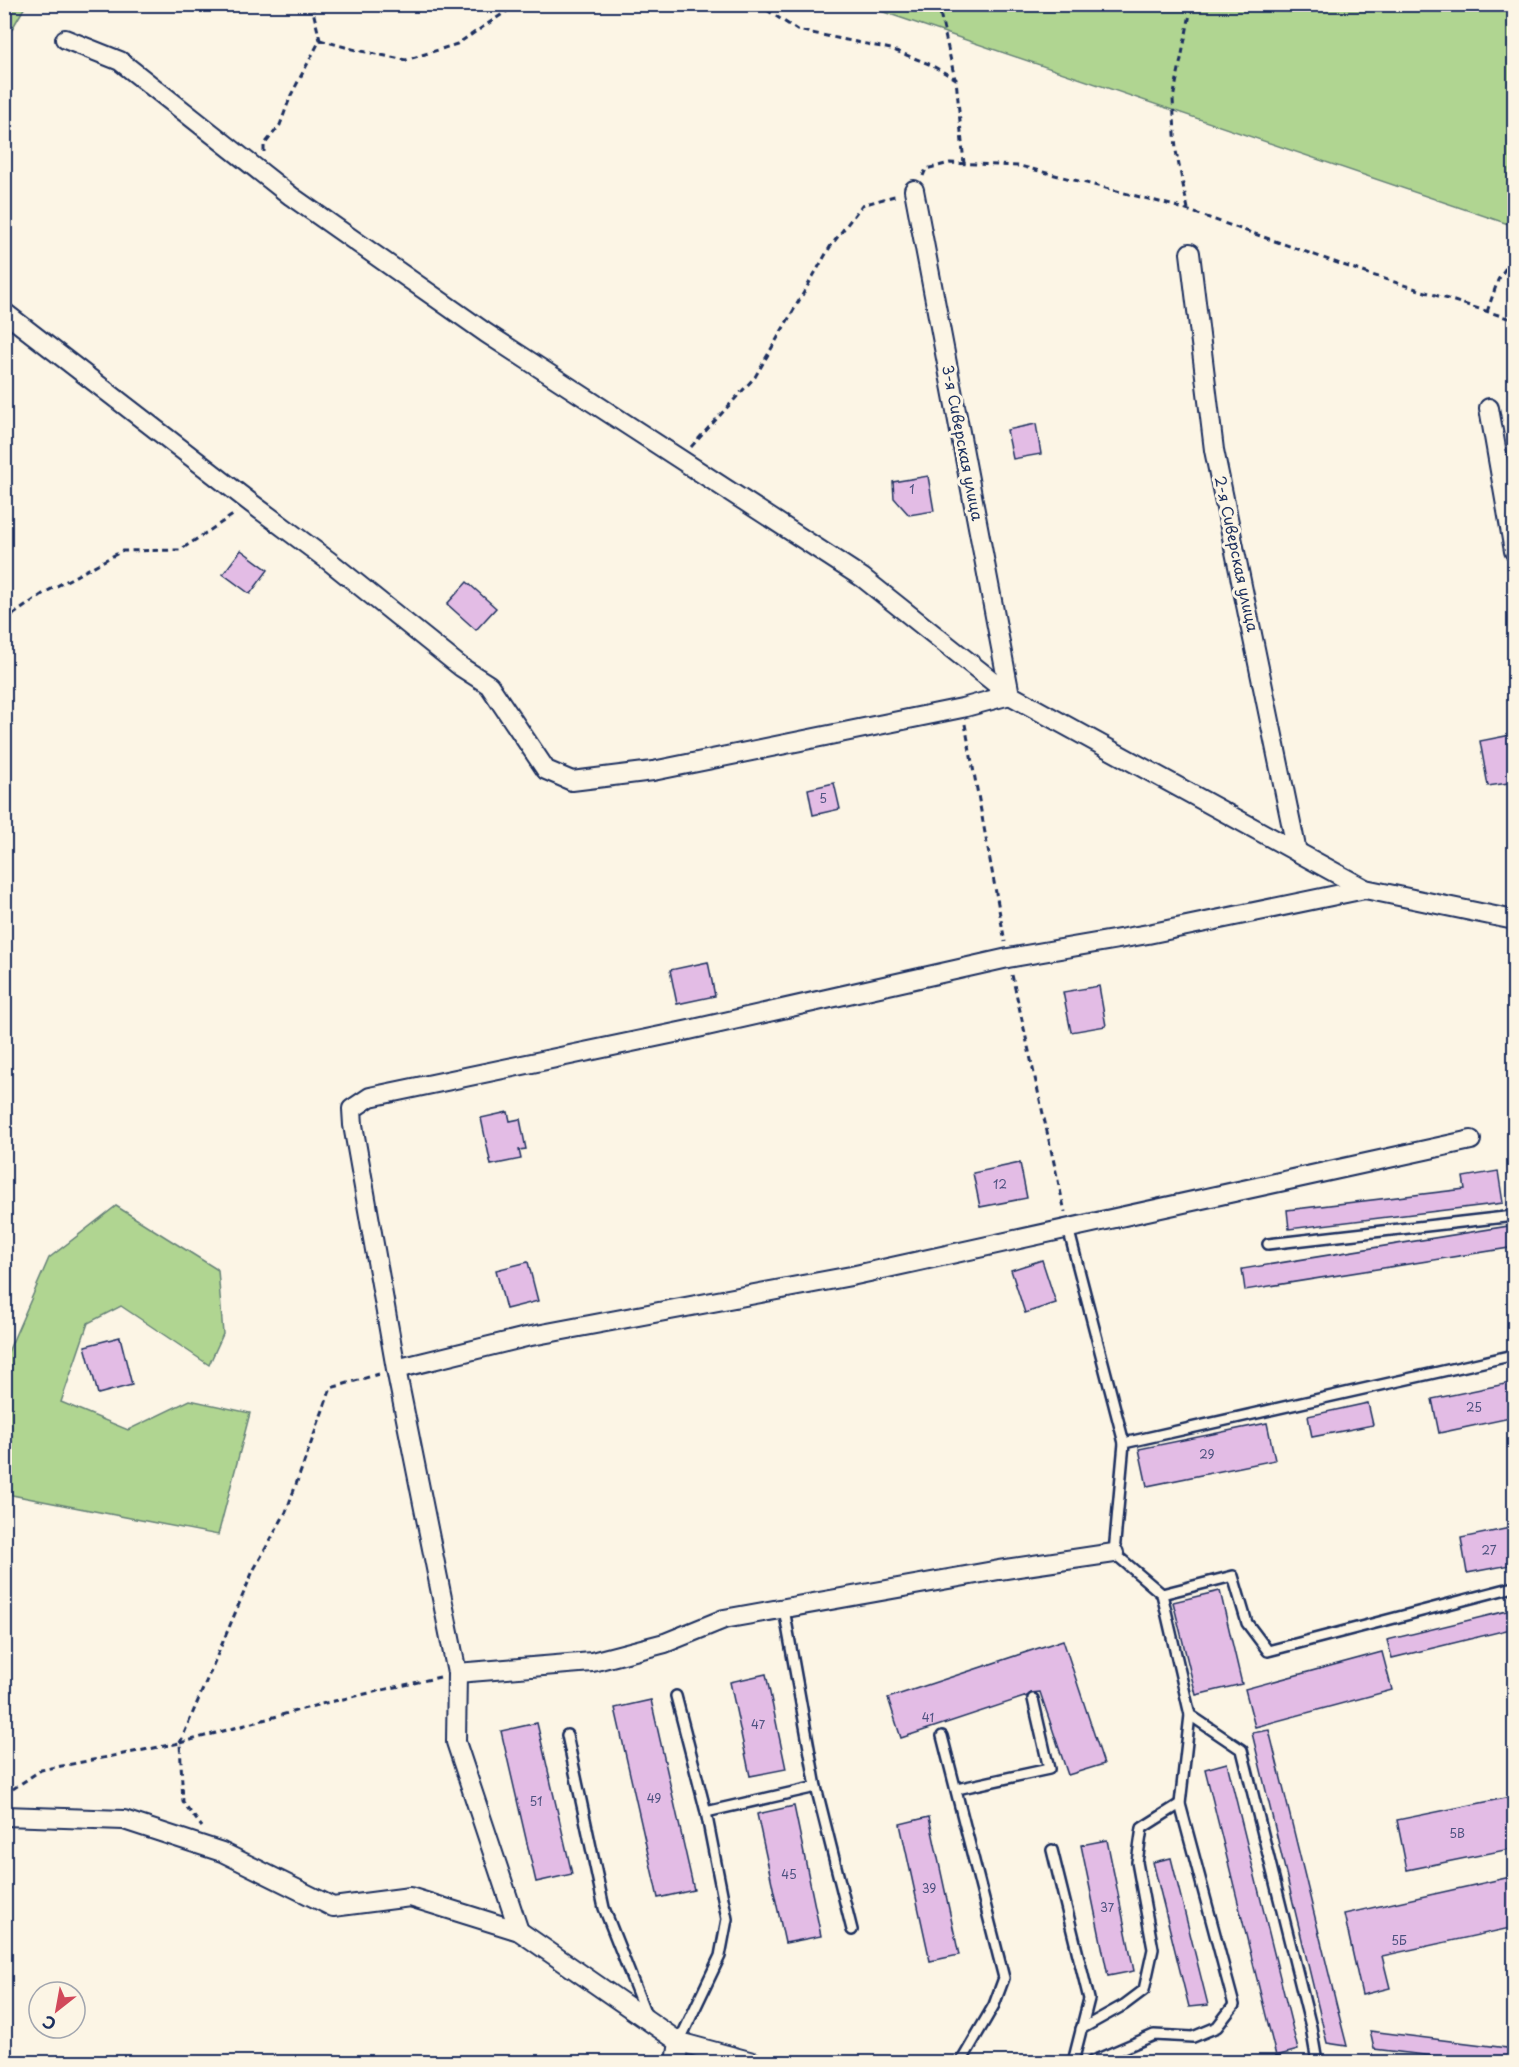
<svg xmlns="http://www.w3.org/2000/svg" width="1519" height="2067" font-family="'Playpen Sans',sans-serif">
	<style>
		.green { fill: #b0d591; stroke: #668278; stroke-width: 1.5 }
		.building { fill: #e3bce5; stroke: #1b2f5e; stroke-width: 1.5 }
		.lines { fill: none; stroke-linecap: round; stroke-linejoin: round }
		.lane-casing { stroke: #1b2f5e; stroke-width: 14 }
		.street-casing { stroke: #1b2f5e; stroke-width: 22 }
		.path { stroke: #1b2f5e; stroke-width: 3; stroke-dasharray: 6 4.5; stroke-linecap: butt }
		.lane { stroke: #fcf5e5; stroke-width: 9 }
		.street { stroke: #fcf5e5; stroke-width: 18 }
		.labels { text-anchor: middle; stroke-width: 6; stroke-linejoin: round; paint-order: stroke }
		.number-label { font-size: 12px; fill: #4d5280 }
		.street-label { font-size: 15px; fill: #1b2f5e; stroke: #fcf5e5 }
	</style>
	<rect width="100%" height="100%" fill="#fcf5e5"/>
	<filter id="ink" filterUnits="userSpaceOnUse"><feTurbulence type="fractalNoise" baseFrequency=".0167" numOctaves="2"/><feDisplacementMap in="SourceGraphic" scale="12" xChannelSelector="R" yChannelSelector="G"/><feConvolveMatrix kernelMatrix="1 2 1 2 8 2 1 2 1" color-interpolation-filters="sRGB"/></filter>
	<g filter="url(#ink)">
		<g class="green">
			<polygon points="5,4 26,5 5,41 4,5"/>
			<polygon points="863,5 1514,5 1514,226"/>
			<polygon points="116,1206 218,1270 223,1334 209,1365 121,1306 88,1323 61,1402 128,1430 190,1400 250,1413 218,1535 12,1495 5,1482 5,1359 49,1258"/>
		</g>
		<g class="building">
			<polygon points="1036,424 1041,454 1013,459 1007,430"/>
			<polygon points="928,476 934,511 909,515 894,498 893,482"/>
			<polygon points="241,550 268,570 250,594 223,574"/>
			<polygon points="467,582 496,608 476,630 447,604"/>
			<polygon points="1511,735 1515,755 1515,782 1488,786 1480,741"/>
			<polygon points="834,783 840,809 813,815 808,789"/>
			<polygon points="708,962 715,996 677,1004 670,970"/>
			<polygon points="1099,986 1106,1026 1071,1032 1063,992"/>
			<polygon points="508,1112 510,1121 520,1119 526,1149 519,1150 521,1159 491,1165 481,1118"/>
			<polygon points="1020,1163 1027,1198 980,1207 973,1173"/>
			<polygon points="1498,1171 1503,1203 1289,1229 1287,1210 1465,1189 1463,1177"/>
			<polygon points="1515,1225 1515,1247 1245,1290 1242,1269"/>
			<polygon points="1042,1260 1056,1303 1025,1313 1011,1270"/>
			<polygon points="528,1262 538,1301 506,1309 496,1270"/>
			<polygon points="120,1337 132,1385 98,1394 85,1346"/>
			<polygon points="1515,1382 1515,1417 1439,1433 1432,1399"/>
			<polygon points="1368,1403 1373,1425 1312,1437 1308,1416"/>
			<polygon points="1267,1423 1275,1460 1147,1486 1139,1449"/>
			<polygon points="1515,1527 1515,1564 1467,1573 1461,1538"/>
			<polygon points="1220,1591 1242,1684 1196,1695 1173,1602"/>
			<polygon points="1515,1609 1515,1628 1392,1658 1387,1640"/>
			<polygon points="1063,1640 1104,1764 1068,1775 1040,1692 1031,1693 1027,1696 901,1738 888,1698"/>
			<polygon points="1382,1652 1392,1690 1255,1727 1245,1689"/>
			<polygon points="766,1674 786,1769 750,1776 730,1682"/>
			<polygon points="651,1700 694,1890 658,1898 615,1708"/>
			<polygon points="537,1723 572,1874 536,1882 501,1731"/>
			<polygon points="1269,1730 1340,2019 1347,2046 1327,2043 1252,1733"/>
			<polygon points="1227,1763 1298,2050 1276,2056 1205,1769"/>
			<polygon points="1515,1796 1515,1848 1407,1870 1397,1820"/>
			<polygon points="794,1806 821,1936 785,1943 757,1814"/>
			<polygon points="929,1817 959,1955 930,1961 900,1824"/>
			<polygon points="1107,1840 1134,1971 1108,1976 1081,1845"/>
			<polygon points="1171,1858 1208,2005 1189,2007 1153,1862"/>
			<polygon points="1515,1876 1515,1927 1382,1956 1390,1988 1362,1995 1344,1914"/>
			<polygon points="1370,2031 1515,2049 1515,2062 1483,2062 1374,2049"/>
		</g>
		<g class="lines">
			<defs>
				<g id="lane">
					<polyline points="1068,1228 1124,1443"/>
					<polyline points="1268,1244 1514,1216"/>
					<polyline points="1514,1355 1124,1443 1114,1553 1162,1594 1233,1576 1247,1623 1268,1651 1514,1587"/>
					<polyline points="784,1609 816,1787 852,1930"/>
					<polyline points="676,1696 706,1812 727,1919 720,1956 679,2042"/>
					<polyline points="1190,1715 1242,1750 1311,2027 1317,2062"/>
					<polyline points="567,1735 604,1908 647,2017"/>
					<polyline points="942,1736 1004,1978 994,2005 961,2062"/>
					<polyline points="957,1789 1049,1769 1033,1699"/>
					<polyline points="706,1812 816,1787"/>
					<polyline points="1052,1850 1089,1999 1073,2062"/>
					<polyline points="1081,2029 1124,2005 1144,1990 1153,1949 1137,1862 1142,1828 1180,1804"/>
					<polyline points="1091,2062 1154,2035 1193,2037 1217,2027 1234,2005 1180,1804 1190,1715 1162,1594"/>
				</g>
				<g id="street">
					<polyline points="65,39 120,61 291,196 486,333 863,578 1010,695 1365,889 1514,920"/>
					<polyline points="914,190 1010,695"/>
					<polyline points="1190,253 1214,450 1297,852"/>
					<polyline points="4,312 251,503 329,561 461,667 489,685 546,770 572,781 653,771 962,708 1010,695"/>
					<polyline points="1489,408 1514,551"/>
					<polyline points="396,1369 526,1337 851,1276 1471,1140"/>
					<polyline points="457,1673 592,1662 665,1643 724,1619 999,1570 1114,1553"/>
					<polyline points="4,1816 124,1820 222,1852 333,1907 410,1897 519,1931 679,2042"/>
					<polyline points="519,1931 456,1742 457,1673 396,1369 353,1125 352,1109 370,1097 689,1030 1008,958 1148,934 1365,889"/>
					<polyline points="676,2062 679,2042 753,2062"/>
				</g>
			</defs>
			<use href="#lane" class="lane-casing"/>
			<use href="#street" class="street-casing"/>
			<g class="path">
				<polyline points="758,4 797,30 891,49 929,64 956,79 964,164"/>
				<polyline points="938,4 955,79"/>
				<polyline points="320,40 356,50 406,60 457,44 518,4"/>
				<polyline points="264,152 264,145 280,125 291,95 320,40 313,11 314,4"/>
				<polyline points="923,176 926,169 950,163 1020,166 1175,206 1369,274 1514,320"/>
				<polyline points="1188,209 1176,151 1173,99 1192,4"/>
				<polyline points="1487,312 1498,280 1514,255"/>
				<polyline points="691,447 755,377 830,247 862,205 898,195"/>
				<polyline points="4,621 44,593 122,551 180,550 236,513"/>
				<polyline points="965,724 1005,942"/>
				<polyline points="1012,975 1065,1212"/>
				<polyline points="180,1743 253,1571 286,1512 331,1388 379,1374"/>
				<polyline points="180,1743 321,1704 440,1677"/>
				<polyline points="4,1795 41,1770 180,1743 183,1802 202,1827"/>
			</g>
			<use href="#lane" class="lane"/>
			<use href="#street" class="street"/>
		</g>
	</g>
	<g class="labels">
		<g class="number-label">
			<text x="912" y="494">1</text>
			<text x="823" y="803">5</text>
			<text x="1000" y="1189">12</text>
			<text x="1474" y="1412">25</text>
			<text x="1207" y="1459">29</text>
			<text x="1489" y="1555">27</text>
			<text x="928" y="1722">41</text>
			<text x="758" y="1729">47</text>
			<text x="654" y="1803">49</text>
			<text x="536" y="1806">51</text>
			<text x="1457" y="1838">5В</text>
			<text x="789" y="1879">45</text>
			<text x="929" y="1893">39</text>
			<text x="1107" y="1912">37</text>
			<text x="1399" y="1945">5Б</text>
		</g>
		<g class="street-label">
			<text transform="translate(962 443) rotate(79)" y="5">3-я Сиверская улица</text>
			<text transform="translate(1236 554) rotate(78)" y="5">2-я Сиверская улица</text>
		</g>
	</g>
	<rect width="1519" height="2067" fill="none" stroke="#fcf5e5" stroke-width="24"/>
	<rect x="12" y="12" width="1495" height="2043" fill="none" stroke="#1b2f5e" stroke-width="2" filter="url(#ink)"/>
	<g transform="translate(57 2010) rotate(211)"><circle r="28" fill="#fcf5e5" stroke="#a2a6af" stroke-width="1.5"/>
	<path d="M0-4.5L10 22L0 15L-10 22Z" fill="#d1495b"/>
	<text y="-9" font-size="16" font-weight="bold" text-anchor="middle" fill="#1b2f5e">С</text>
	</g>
</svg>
